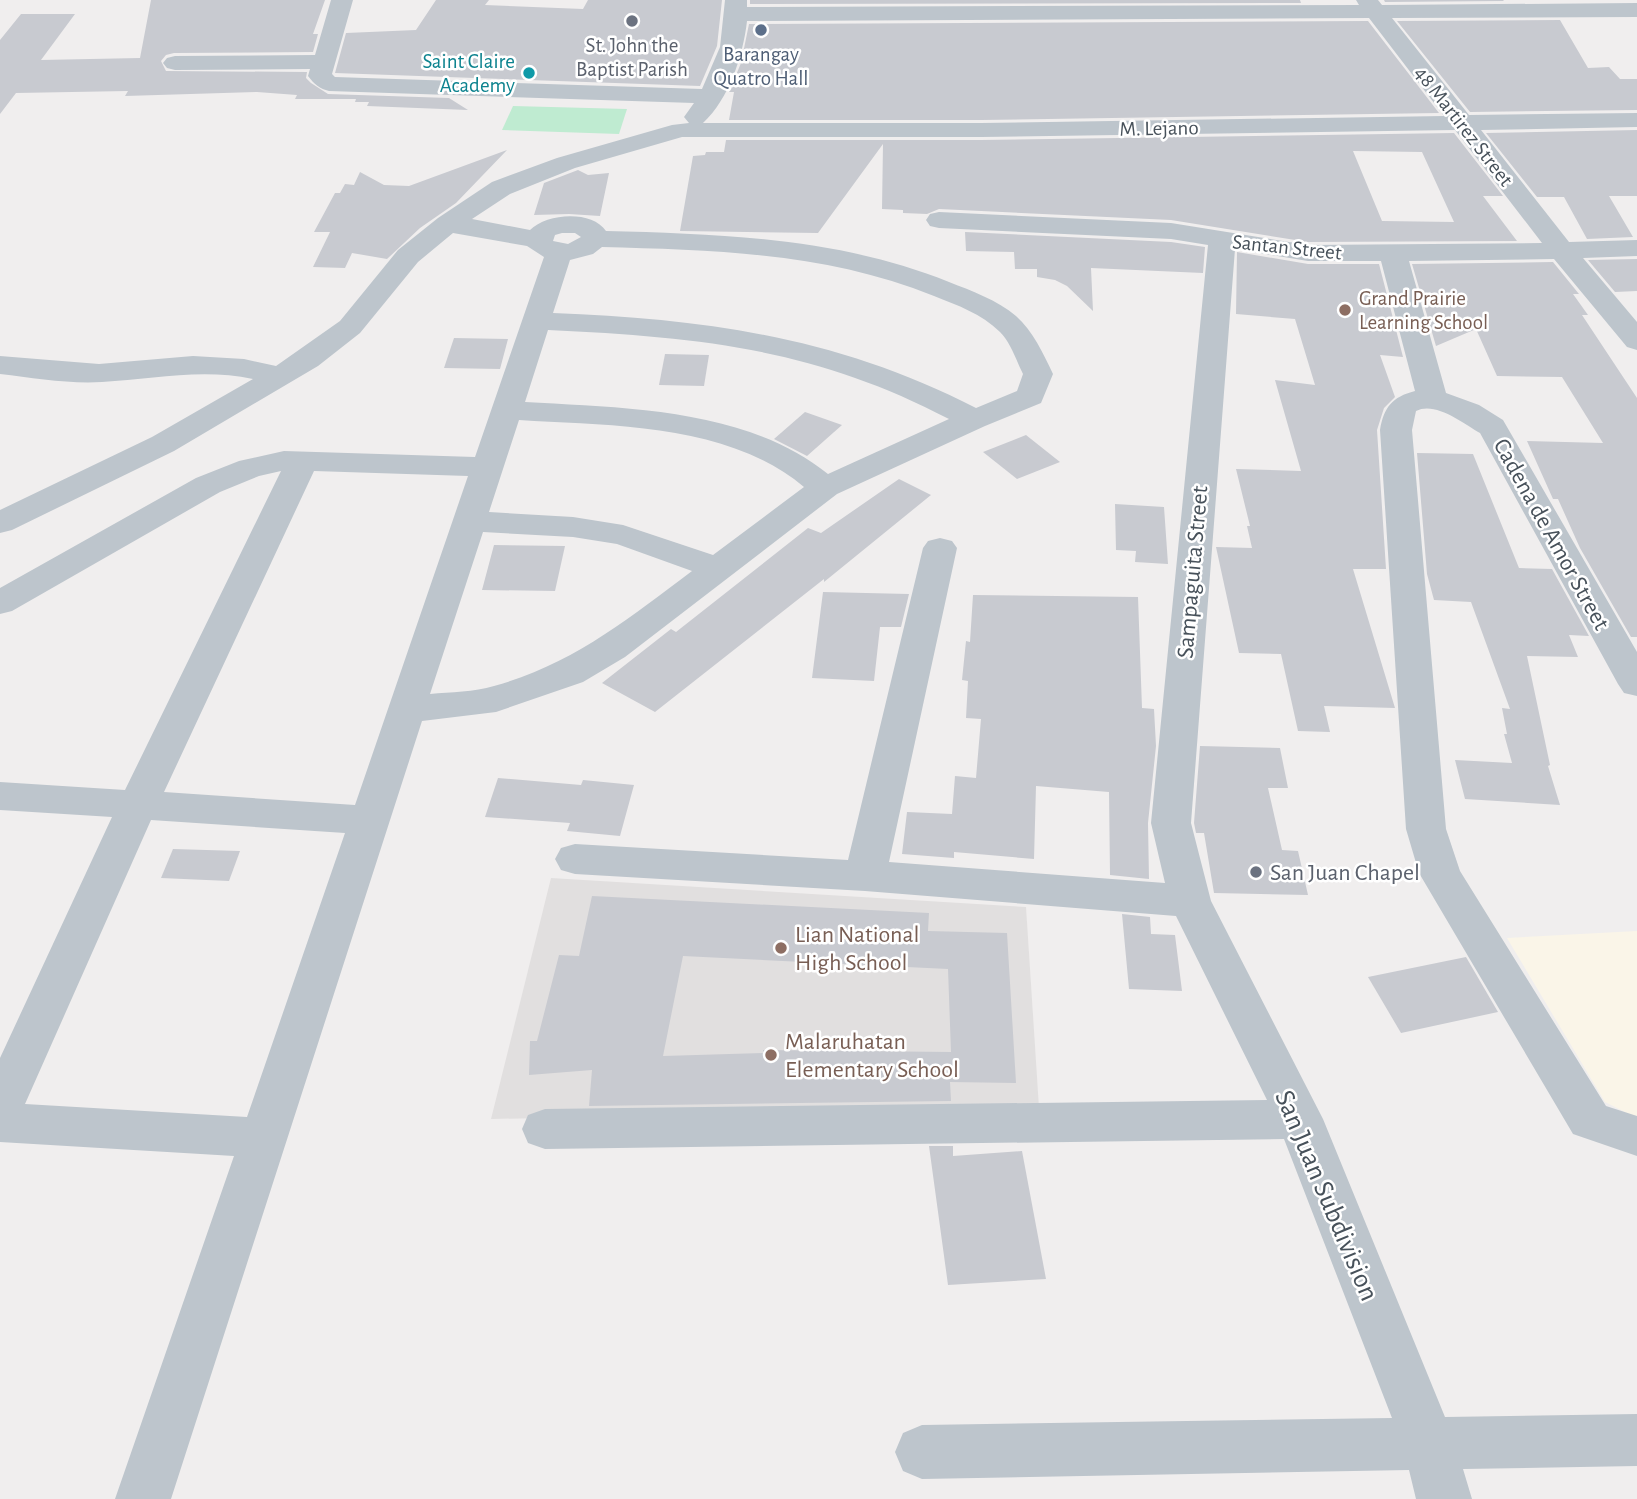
<svg xmlns="http://www.w3.org/2000/svg" width="1637" height="1499" font-family="'Alegreya Sans',sans-serif">
	<style>
		.commercial { fill: #faf5e8 }
		.education { fill: #e1dfdf }
		.green { fill: #bfebd1 }
		.building { fill: #c8cad0; fill-rule: evenodd }
		.lines { fill: none; stroke-linecap: round; stroke-linejoin: round }
		.minor { fill: #bdc5cc; fill-rule: evenodd }
		.worship-dot { fill: #6b7280; stroke: #fff; stroke-width: 2.5 }
		.service-dot { fill: #5c6f8a; stroke: #fff; stroke-width: 2.5 }
		.culture-dot { fill: #0f9aa8; stroke: #fff; stroke-width: 2.5 }
		.education-dot { fill: #8d6e63; stroke: #fff; stroke-width: 2.5 }
		.labels { text-anchor: middle; stroke-width: 5; stroke-linejoin: round; paint-order: stroke }
		.far-worship-label { font-size: 21px; fill: #5b616d; stroke: #fff }
		.far-service-label { font-size: 21px; fill: #4e5e75; stroke: #fff }
		.far-culture-label { font-size: 21px; fill: #0d838f; stroke: #fff; text-anchor: end }
		.far-street-label { font-size: 21px; fill: #47515a; stroke: #fff }
		.far-education-label { font-size: 21px; fill: #785e54; stroke: #fff; text-anchor: start }
		.street-label { font-size: 24px; fill: #47515a; stroke: #fff }
		.worship-label { font-size: 24px; fill: #5b616d; stroke: #fff; text-anchor: start }
		.education-label { font-size: 24px; fill: #785e54; stroke: #fff; text-anchor: start }
		.near-street-label { font-size: 28px; fill: #47515a; stroke: #fff }
	</style>
	<rect width="100%" height="100%" fill="#f0eeee"/>
	<polygon class="commercial" points="1637,931 1637,1116 1633,1116 1605,1102 1507,938"/>
	<polygon class="education" points="551,878 1026,907 1039,1108 491,1119"/>
	<polygon class="green" points="513,106 627,109 619,134 502,130"/>
	<g class="building">
		<polygon points="151,0 325,0 313,34 318,34 313,52 174,53 166,55 161,61 166,71 307,72 306,78 311,83 328,94 449,98 468,110 367,106 369,102 355,102 356,99 295,99 297,95 257,92 125,96 128,91 16,93 0,114 0,40 21,14 75,14 41,60 140,58"/>
		<polygon points="436,0 489,0 485,5 583,9 588,0 722,0 717,46 700,86 335,73 346,33 416,30"/>
		<polygon points="750,0 1300,0 1301,3 750,4"/>
		<polygon points="1384,0 1503,0 1504,1 1385,2"/>
		<polygon points="1560,20 1588,68 1609,67 1620,79 1637,79 1637,110 1470,112 1397,21"/>
		<polygon points="1368,21 1439,113 981,120 729,120 734,92 729,92 741,63 749,24"/>
		<polygon points="1637,130 1637,196 1609,196 1633,237 1587,239 1564,197 1537,197 1486,133"/>
		<path d="M 1454,133 L 1503,196 L 1483,196 L 1517,241 L 1308,242 L 1171,220 L 939,209 L 927,214 L 903,213 L 903,210 L 882,209 L 883,144 L 818,233 L 680,231 L 693,156 L 705,155 L 706,152 L 724,152 L 726,140 L 981,140 ZM 1353,151 L 1422,152 L 1454,222 L 1382,221 Z"/>
		<polygon points="507,150 456,203 420,228 387,259 352,253 345,268 313,267 330,232 314,232 335,193 340,193 345,184 354,185 360,172 384,185 409,186"/>
		<polygon points="578,170 588,175 609,173 600,216 569,214 534,215 544,183"/>
		<polygon points="965,232 1171,242 1205,247 1203,273 1091,268 1093,311 1067,286 1055,280 1037,277 1037,269 1015,269 1014,252 966,251"/>
		<polygon points="1237,252 1308,264 1379,264 1403,357 1380,355 1395,397 1384,408 1377,430 1386,569 1353,569 1395,708 1324,706 1330,732 1298,731 1281,654 1239,653 1216,547 1252,548 1247,526 1250,526 1236,469 1301,471 1275,380 1315,385 1295,319 1236,314"/>
		<polygon points="1637,259 1637,291 1615,292 1588,260"/>
		<polygon points="1553,262 1579,294 1573,294 1588,315 1582,315 1637,398 1637,637 1631,637 1580,548 1558,499 1553,499 1527,441 1603,443 1562,377 1497,376 1476,329 1436,346 1412,264"/>
		<polygon points="454,338 508,339 500,369 444,368"/>
		<polygon points="665,354 709,355 704,386 659,385"/>
		<polygon points="805,412 842,425 807,456 774,439"/>
		<polygon points="1026,435 1060,462 1017,479 983,452"/>
		<polygon points="1417,453 1473,454 1519,568 1552,569 1589,636 1569,635 1578,657 1527,656 1550,765 1548,766 1560,805 1465,799 1455,760 1512,763 1504,734 1507,734 1502,708 1510,709 1471,602 1434,600 1427,574"/>
		<polygon points="899,479 931,495 824,582 824,579 655,712 602,683 671,629 676,632 808,528 821,533"/>
		<polygon points="1115,504 1164,507 1168,564 1135,562 1136,551 1116,550"/>
		<polygon points="494,545 565,546 555,591 482,590"/>
		<polygon points="823,592 909,594 901,627 880,627 874,681 812,678"/>
		<polygon points="973,595 1138,597 1142,708 1154,709 1156,746 1148,823 1149,879 1110,875 1109,792 1036,786 1034,859 954,852 954,858 902,854 907,812 952,814 955,776 976,778 981,719 966,718 968,681 962,680 966,641 970,642"/>
		<polygon points="1200,746 1280,748 1288,788 1268,788 1282,850 1298,851 1308,895 1214,893 1204,833 1196,833 1194,823"/>
		<polygon points="498,778 581,785 583,780 634,785 620,836 567,831 570,823 485,817"/>
		<polygon points="173,849 240,851 229,881 161,878"/>
		<path d="M 592,896 L 929,913 L 928,931 L 1007,933 L 1016,1083 L 950,1082 L 951,1101 L 589,1106 L 592,1070 L 529,1075 L 530,1041 L 537,1041 L 559,955 L 579,956 ZM 683,956 L 948,969 L 951,1052 L 763,1050 L 763,1053 L 663,1056 Z"/>
		<polygon points="1122,914 1150,917 1151,934 1175,935 1182,991 1129,989"/>
		<polygon points="1466,957 1498,1012 1401,1033 1368,977"/>
		<polygon points="929,1146 953,1146 953,1156 1022,1151 1046,1279 948,1285"/>
	</g>
	<g class="lines">
		<path class="minor" d="M 331,0 L 353,0 L 332,74 L 335,77 L 702,89 L 720,47 L 725,0 L 747,0 L 747,7 L 1359,5 L 1356,0 L 1378,0 L 1382,5 L 1637,3 L 1637,17 L 1392,18 L 1469,115 L 1637,113 L 1637,127 L 1481,130 L 1569,242 L 1637,240 L 1637,256 L 1583,258 L 1637,322 L 1637,350 L 1627,347 L 1554,259 L 1409,261 L 1446,393 L 1479,405 L 1503,420 L 1637,652 L 1637,696 L 1624,693 L 1618,684 L 1480,433 C 1463,423 1435,401 1416,411 L 1412,430 L 1446,829 L 1460,871 L 1606,1106 L 1637,1116 L 1637,1156 L 1573,1134 L 1419,873 L 1406,829 L 1380,430 C 1384,407 1392,397 1415,391 L 1381,261 L 1308,261 L 1235,249 L 1191,823 L 1211,901 L 1323,1119 L 1445,1417 L 1637,1414 L 1637,1466 L 1463,1469 L 1472,1499 L 1416,1499 L 1409,1470 L 922,1479 L 903,1471 L 895,1452 L 903,1433 L 922,1425 L 1392,1418 L 1284,1139 L 545,1149 L 528,1143 L 522,1129 L 528,1115 L 545,1109 L 1267,1100 L 1176,916 L 865,891 L 575,874 L 561,870 L 555,859 L 561,848 L 575,844 L 848,860 L 923,548 L 928,541 L 940,538 L 952,541 L 957,548 L 889,862 L 1165,883 L 1151,823 L 1208,245 L 1171,239 L 939,228 L 930,226 L 926,220 L 930,214 L 939,212 L 1171,223 L 1308,245 L 1542,243 L 1455,130 L 981,137 L 682,137 L 575,168 L 510,194 L 472,219 L 530,230 C 547,213 592,210 606,231 C 723,234 840,238 949,282 C 972,291 997,300 1016,316 C 1033,331 1043,353 1053,374 L 1041,403 L 985,426 L 837,494 L 625,657 L 583,682 L 496,712 L 422,721 L 171,1499 L 115,1499 L 234,1156 L 0,1142 L 0,1058 L 112,817 L 0,810 L 0,782 L 125,790 L 281,471 L 259,476 L 220,492 L 12,611 L 0,614 L 0,588 L 196,478 L 239,461 L 284,451 L 475,457 L 544,257 L 527,246 L 453,233 L 418,262 L 360,333 L 318,366 L 174,451 L 12,530 L 0,533 L 0,510 L 152,437 L 253,379 C 203,368 152,379 102,382 C 68,384 34,378 0,374 L 0,356 L 99,364 L 193,356 L 244,359 L 276,366 L 340,321 L 398,250 L 438,218 L 492,182 L 557,158 L 672,125 L 689,123 L 684,117 L 694,103 L 329,91 C 320,89 314,84 308,76 L 310,69 L 175,70 L 167,68 L 163,63 L 167,58 L 175,56 L 315,55 ZM 1369,18 L 1444,116 L 981,123 L 703,123 C 729,99 743,56 747,21 ZM 562,233 L 575,233 L 581,237 L 568,244 L 553,241 L 555,235 ZM 602,247 C 715,250 828,253 934,296 C 957,305 982,314 1000,332 C 1011,343 1016,360 1023,374 L 1017,391 L 976,408 C 838,337 706,319 553,313 L 570,260 L 593,254 ZM 548,330 C 697,337 814,348 949,419 L 828,474 C 746,408 625,408 525,402 ZM 519,420 C 614,426 727,423 804,487 L 713,555 L 623,525 L 573,517 L 489,512 ZM 314,471 L 468,476 L 355,805 L 164,792 ZM 483,532 L 573,537 L 617,544 L 692,571 C 628,619 573,664 494,686 C 474,692 451,692 430,694 ZM 151,820 L 345,833 L 247,1117 L 25,1104 Z"/>
	</g>
	<g class="worship-dot">
		<circle cx="632" cy="21" r="7"/>
		<circle cx="1256" cy="872" r="7"/>
	</g>
	<circle class="service-dot" cx="761" cy="30" r="7"/>
	<circle class="culture-dot" cx="529" cy="73" r="7"/>
	<g class="education-dot">
		<circle cx="1345" cy="310" r="7"/>
		<circle cx="781" cy="948" r="7"/>
		<circle cx="771" cy="1055" r="7"/>
	</g>
	<g class="labels">
		<g class="far-worship-label">
			<text x="632" y="52">St. John the<tspan x="632" dy="24">Baptist Parish</tspan></text>
		</g>
		<g class="far-service-label">
			<text x="761" y="61">Barangay<tspan x="761" dy="24">Quatro Hall</tspan></text>
		</g>
		<g class="far-culture-label">
			<text x="515" y="68">Saint Claire<tspan x="515" dy="24">Academy</tspan></text>
		</g>
		<g class="far-street-label">
			<text transform="translate(1464 126) rotate(52)" y="7">48 Martirez Street</text>
			<text transform="translate(1159 128) rotate(-1)" y="7">M. Lejano</text>
			<text transform="translate(1287 247) rotate(6)" y="7">Santan Street</text>
		</g>
		<g class="far-education-label">
			<text x="1359" y="305">Grand Prairie<tspan x="1359" dy="24">Learning School</tspan></text>
		</g>
		<g class="street-label">
			<text transform="translate(1552 534) rotate(61)" y="8">Cadena de Amor Street</text>
			<text transform="translate(1192 572) rotate(-85)" y="8">Sampaguita Street</text>
		</g>
		<g class="worship-label">
			<text x="1270" y="880">San Juan Chapel</text>
		</g>
		<g class="education-label">
			<text x="795" y="942">Lian National<tspan x="795" dy="28">High School</tspan></text>
			<text x="785" y="1049">Malaruhatan<tspan x="785" dy="28">Elementary School</tspan></text>
		</g>
		<g class="near-street-label">
			<text transform="translate(1328 1195) rotate(67)" y="10">San Juan Subdivision</text>
		</g>
	</g>
</svg>
